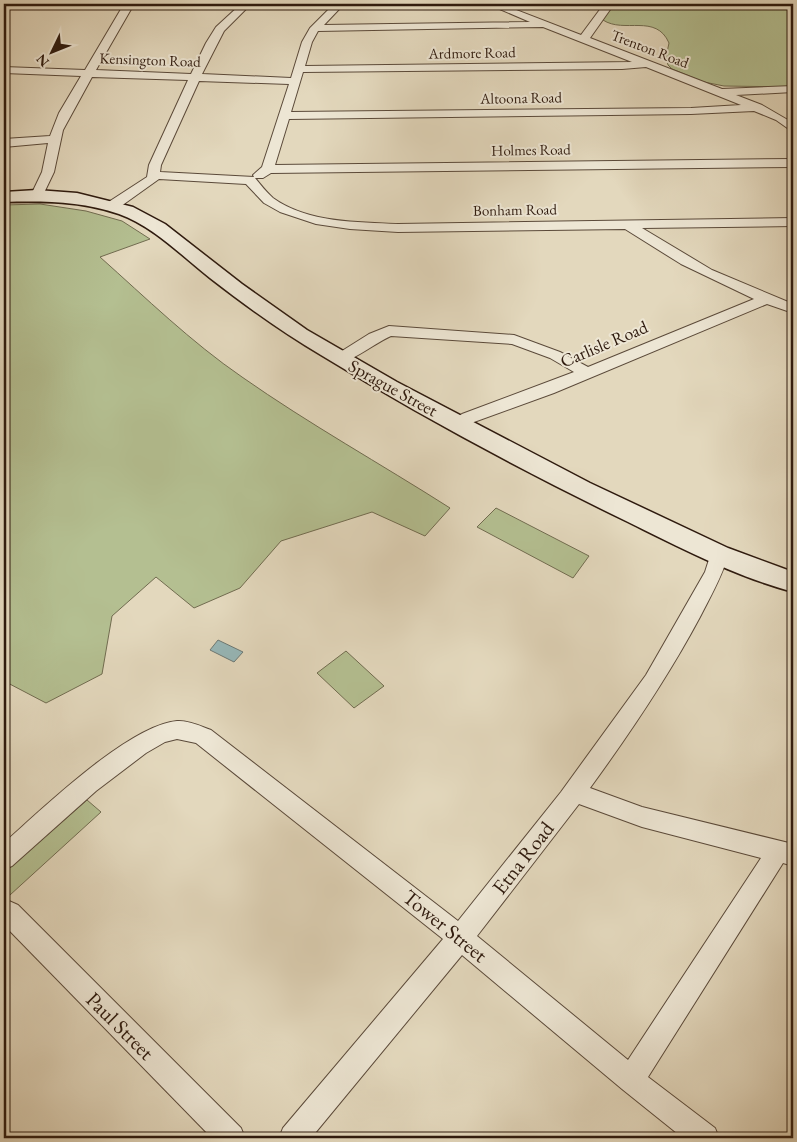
<svg xmlns="http://www.w3.org/2000/svg" width="797" height="1142" font-family="'EB Garamond',serif">
	<style>
		.green { fill: #b4bf91; stroke: #716c50 }
		.water { fill: #97b8b9; stroke: #6d7975 }
		.lines { fill: none; stroke-linecap: round; stroke-linejoin: round }
		.street-casing { stroke: #5b4a3a; stroke-width: 2 }
		.secondary-casing { stroke: #2e1a0e; stroke-width: 3 }
		.street { fill: #ede6d4; fill-rule: evenodd }
		.secondary { fill: #ede6d4; fill-rule: evenodd }
		.labels { text-anchor: middle; stroke-width: 4; stroke-linejoin: round; paint-order: stroke }
		.far-street-label { font-size: 15px; fill: #2e1a0e; stroke: #ede6d4 }
		.street-label { font-size: 18px; fill: #2e1a0e; stroke: #ede6d4 }
		.near-street-label { font-size: 21px; fill: #2e1a0e; stroke: #ede6d4 }
	</style>
	<rect width="100%" height="100%" fill="#e3d8bd"/>
	<filter id="stains"><feTurbulence type="fractalNoise" baseFrequency=".004" numOctaves="4"/><feColorMatrix values="0 0 0 0 .2 0 0 0 0 .09 0 0 0 0 .02 0 0 0 .5 -.17"/></filter>
	<radialGradient id="worn" r=".72"><stop offset=".6" stop-color="#630" stop-opacity="0"/><stop offset="1" stop-color="#630" stop-opacity=".3"/></radialGradient>
	<g class="green">
		<path d="M 614,4 L 793,4 L 793,87 L 724,86 L 704,82 L 672,69 L 668,65 L 666,57 L 669,43 C 656,13 624,34 603,20 L 603,17 Z"/>
		<path d="M 40,204 L 86,211 L 122,221 L 150,239 L 100,257 C 146,298 191,342 242,377 C 309,424 381,464 450,508 L 425,536 L 372,512 L 281,541 L 240,588 L 194,608 L 156,577 L 112,616 L 102,674 L 46,703 L 4,681 L 4,205 Z"/>
		<polygon points="496,508 589,556 573,578 477,527"/>
		<polygon points="346,651 384,686 354,708 317,673"/>
		<polygon points="87,800 101,812 10,895 4,888 4,873"/>
	</g>
	<polygon class="water" points="218,640 243,652 234,662 210,650"/>
	<g class="lines">
		<defs>
			<g id="street">
				<path d="M 124,4 L 134,4 L 96,70 L 191,74 L 206,43 L 216,27 L 241,4 L 251,4 L 224,31 L 202,74 L 291,78 L 302,42 L 310,28 L 334,4 L 344,4 L 324,25 L 530,22 L 488,4 L 501,4 L 581,35 L 604,4 L 614,4 L 590,38 L 722,89 L 793,86 L 793,92 L 736,95 L 762,105 L 793,123 L 793,132 L 776,120 L 754,111 L 691,114 L 289,119 L 275,165 L 793,159 L 793,167 L 271,173 L 263,178 L 255,178 C 261,185 266,192 273,198 C 308,223 357,222 398,224 L 793,218 L 793,226 L 642,228 L 712,270 L 793,304 L 793,313 L 767,304 L 554,393 L 474,422 C 466,426 461,430 452,428 L 450,424 L 452,420 L 462,414 L 574,372 L 550,358 L 512,344 L 391,336 C 376,342 348,366 334,362 L 331,359 L 334,356 L 369,334 L 389,326 L 514,335 L 560,352 L 588,367 L 754,299 L 681,264 L 625,229 L 398,232 L 350,229 L 316,224 L 280,212 L 264,203 L 246,184 L 159,179 L 117,209 L 107,209 L 105,206 L 107,203 L 147,177 L 149,165 L 188,80 L 92,77 L 63,130 L 54,172 L 43,195 L 42,198 L 32,198 L 31,195 L 42,172 L 48,143 L 4,147 L 4,139 L 50,136 L 59,113 L 81,76 L 4,73 L 4,67 L 85,70 ZM 543,27 L 632,62 L 305,66 L 312,42 L 318,31 ZM 646,67 L 741,105 L 691,108 L 291,112 L 303,72 L 622,69 ZM 199,81 L 289,84 L 262,167 L 253,175 L 254,177 L 160,172 L 161,165 Z"/>
				<path d="M 719,548 L 726,550 L 728,555 C 722,577 710,597 700,617 C 668,677 630,733 590,788 L 642,807 L 793,844 L 793,866 L 783,863 L 648,1077 L 715,1128 L 719,1138 L 683,1138 L 622,1089 L 462,955 L 311,1138 L 279,1138 L 283,1128 L 443,939 L 196,743 L 177,739 L 165,742 L 146,753 L 96,791 L 12,866 L 4,869 L 4,843 C 41,810 129,725 177,721 C 188,720 201,726 211,730 L 458,921 L 561,792 L 646,675 L 705,572 L 712,550 ZM 579,804 L 642,827 L 761,858 L 628,1060 L 477,936 Z"/>
				<polygon points="9,901 18,905 241,1128 245,1138 212,1138 4,925 4,903"/>
			</g>
			<path id="secondary" d="M 37,190 L 77,193 L 133,207 L 165,224 L 242,284 L 307,330 L 397,382 L 590,483 L 728,548 L 793,572 L 793,592 C 734,576 679,547 624,520 C 521,470 419,415 321,355 C 282,332 246,306 210,278 C 182,256 153,226 119,214 C 81,201 43,201 4,202 L 4,192 Z"/>
		</defs>
		<use href="#street" class="street-casing"/>
		<use href="#secondary" class="secondary-casing"/>
		<use href="#street" class="street"/>
		<use href="#secondary" class="secondary"/>
	</g>
	<g class="labels">
		<g class="far-street-label">
			<text transform="translate(650 49) rotate(21)" y="5">Trenton Road</text>
			<text transform="translate(472 53) rotate(-1)" y="5">Ardmore Road</text>
			<text transform="translate(150 60) rotate(2)" y="5">Kensington Road</text>
			<text transform="translate(521 98) rotate(-1)" y="5">Altoona Road</text>
			<text transform="translate(531 150) rotate(-1)" y="5">Holmes Road</text>
			<text transform="translate(515 210) rotate(-1)" y="5">Bonham Road</text>
		</g>
		<g class="street-label">
			<text transform="translate(604 344) rotate(-23)" y="6">Carlisle Road</text>
			<text transform="translate(393 388) rotate(29)" y="6">Sprague Street</text>
		</g>
		<g class="near-street-label">
			<text transform="translate(523 858) rotate(-52)" y="7">Etna Road</text>
			<text transform="translate(445 926) rotate(39)" y="7">Tower Street</text>
			<text transform="translate(120 1026) rotate(45)" y="7">Paul Street</text>
		</g>
	</g>
	<rect width="797" height="1142" fill="none" stroke="#e3d8bd" stroke-width="20"/>
	<rect x="5" y="5" width="787" height="1132" fill="none" stroke="#2e1a0e" stroke-width="2.5"/>
	<rect x="10" y="10" width="777" height="1122" fill="none" stroke="#2e1a0e"/>
	<g transform="translate(52 52) rotate(227)" stroke="#ede6d4" stroke-width="4" paint-order="stroke">
	<path d="M0-4L9 19L0 12L-9 19Z" fill="#2e1a0e"/>
	<text y="-8" font-size="14" font-weight="bold" text-anchor="middle" fill="#2e1a0e">N</text>
	</g>
	<rect width="100%" height="100%" filter="url(#stains)"/>
	<rect width="100%" height="100%" fill="url(#worn)"/>
</svg>
